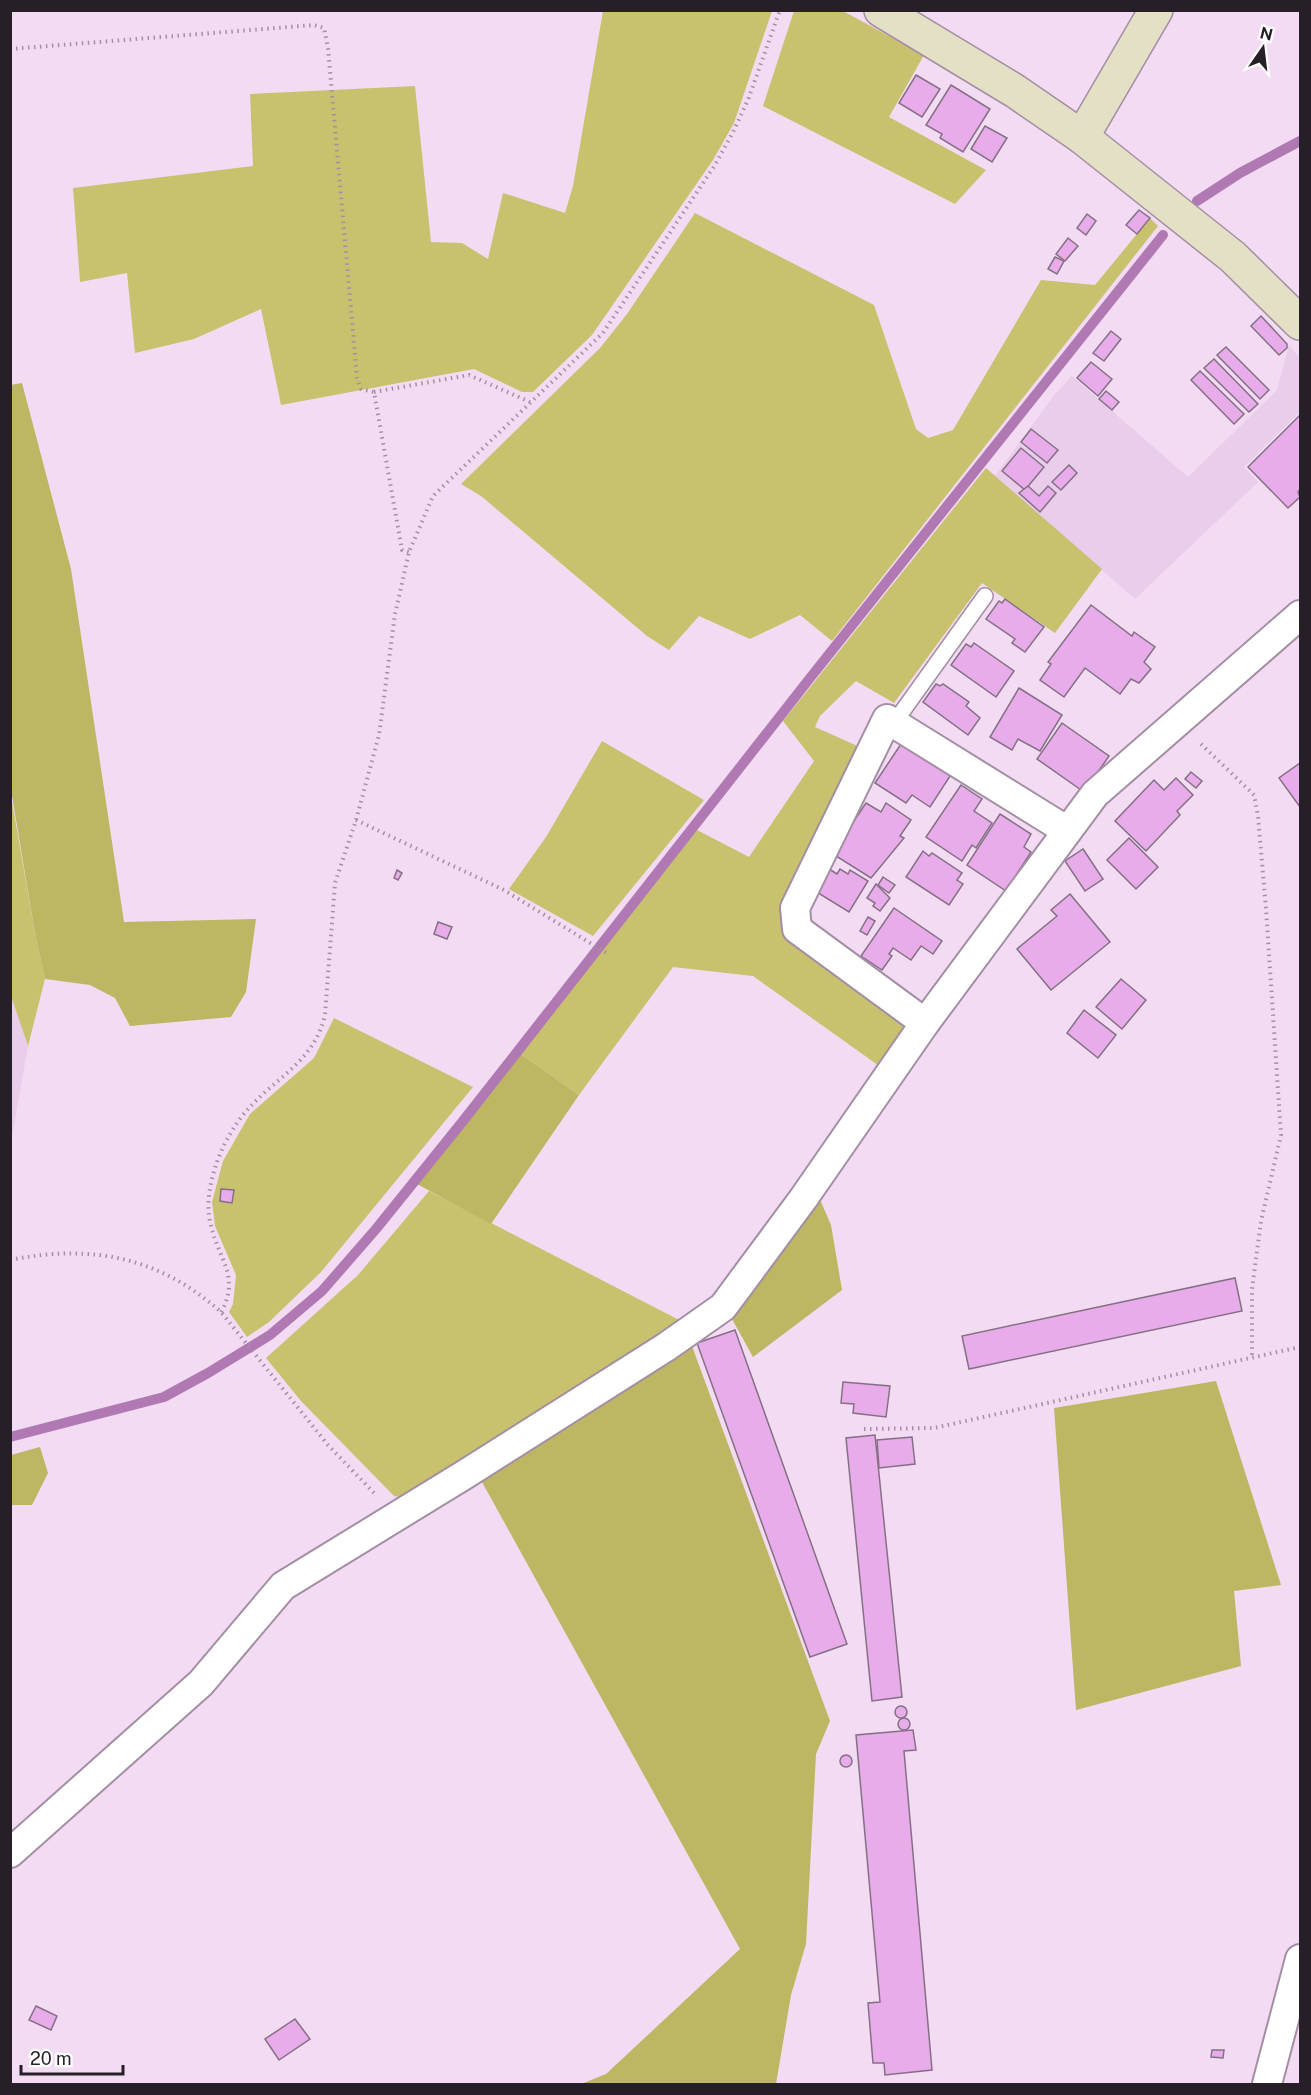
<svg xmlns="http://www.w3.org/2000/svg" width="1311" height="2095" font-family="'Public Sans',sans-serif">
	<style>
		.built { fill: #e9cdea }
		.green { fill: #c8c16e }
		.forest { fill: #bdb662 }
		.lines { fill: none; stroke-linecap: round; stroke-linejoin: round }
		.stream { stroke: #b179b3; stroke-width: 10 }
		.building { fill: #e7ace9; stroke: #847085; stroke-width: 1.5 }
		.lane-casing { stroke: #a38ea3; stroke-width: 18 }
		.street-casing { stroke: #a38ea3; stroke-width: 32 }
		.secondary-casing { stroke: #a38ea3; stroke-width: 36 }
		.path { stroke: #a291a2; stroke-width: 4; stroke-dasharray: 1.5 4.5; stroke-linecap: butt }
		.lane { stroke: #fff; stroke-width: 15 }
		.street { stroke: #fff; stroke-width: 28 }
		.secondary { stroke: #e3e0c6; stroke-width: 33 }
	</style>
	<rect width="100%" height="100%" fill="#f3dcf3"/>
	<g class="built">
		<polygon points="1289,345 1300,358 1300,412 1244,467 1258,482 1135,599 995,476 1055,394 1072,376 1188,477 1277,390"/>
		<polygon points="11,996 28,1046 11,1142"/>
	</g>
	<g class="green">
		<polygon points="603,11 772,11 734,123 713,160 592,335 533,392 522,392 474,369 281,405 261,309 194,339 135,353 127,273 80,282 73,188 253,166 250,94 415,86 431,242 462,243 488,259 503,193 565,213 573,186"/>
		<polygon points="794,11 843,11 924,55 889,117 986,170 955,204 763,106"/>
		<polygon points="695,213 874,305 916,429 928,438 953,430 1041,280 1095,285 1150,218 1158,226 832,641 800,615 750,639 699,616 669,650 647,636 481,496 461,484 600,348 627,314"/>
		<polygon points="986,468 1102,569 1055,633 982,583 894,703 856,681 820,716 815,727 862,748 785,899 898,1012 907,1033 882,1068 753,976 673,967 579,1095 519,1053 697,830 749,857 814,761 783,721"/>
		<polygon points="602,741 704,800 593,936 509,889 546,837"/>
		<polygon points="10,790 35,933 45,979 28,1046 11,996"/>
		<polygon points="334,1018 473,1087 321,1272 269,1322 247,1337 229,1312 233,1304 236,1275 215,1226 212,1202 223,1161 250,1114 314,1058"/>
		<polygon points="429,1191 685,1323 405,1498 394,1496 301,1401 266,1358 358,1275"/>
	</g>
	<g class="forest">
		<polygon points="22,383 71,569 124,922 256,919 246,992 231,1017 130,1026 115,998 90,985 45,979 35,933 11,790 10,385"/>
		<polygon points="519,1053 579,1095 491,1224 415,1183"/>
		<polygon points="818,1195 831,1225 842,1290 753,1357 727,1310"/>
		<polygon points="689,1338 830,1721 816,1754 806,1944 791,1995 776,2084 581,2084 606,2074 740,1949 482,1482"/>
		<polygon points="1216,1381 1281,1585 1234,1591 1241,1666 1076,1710 1054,1408"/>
		<polygon points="40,1447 48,1473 32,1505 11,1505 11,1455"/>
	</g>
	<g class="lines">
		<g class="stream">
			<polyline points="1197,201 1240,173 1300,141"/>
			<polyline points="10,1437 164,1397 208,1373 270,1335 322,1291 376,1229 463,1121 810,678 1163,235"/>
		</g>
	</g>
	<g class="building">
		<polygon points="916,75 940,89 922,117 899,103"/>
		<polygon points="951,85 990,109 963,152 940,138 942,134 926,125"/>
		<polygon points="985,126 1007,138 992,162 971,149"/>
		<polygon points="1139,210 1150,218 1137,234 1126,225"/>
		<polygon points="1087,214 1096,221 1086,235 1077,228"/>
		<polygon points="1068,238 1078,246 1065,261 1056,254"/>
		<polygon points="1055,257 1064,261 1057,274 1048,269"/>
		<polygon points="1261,316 1287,344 1287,348 1279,355 1251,326"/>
		<polygon points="1111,331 1121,339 1104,361 1093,353"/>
		<polygon points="1226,347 1269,390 1260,399 1217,355"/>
		<polygon points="1214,359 1258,404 1249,412 1204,368"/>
		<polygon points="1091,362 1112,379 1098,396 1077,378"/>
		<polygon points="1200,371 1244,414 1234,424 1191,380"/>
		<polygon points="1106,391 1119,402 1112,410 1099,399"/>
		<polygon points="1300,415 1300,489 1298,492 1300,497 1288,508 1248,467"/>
		<polygon points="1031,429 1058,450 1047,463 1021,442"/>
		<polygon points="1021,448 1044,467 1025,490 1002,471"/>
		<polygon points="1069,465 1077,473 1061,490 1052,482"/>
		<polygon points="1028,486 1039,496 1048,486 1056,493 1040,512 1019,493"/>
		<polygon points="1005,599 1044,627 1025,652 1012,643 1015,639 986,619 999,601 1002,603"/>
		<polygon points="1091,605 1132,636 1134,632 1155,647 1144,662 1151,669 1139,683 1131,679 1120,694 1085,668 1064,697 1040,680 1051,664 1048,662"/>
		<polygon points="974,643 1014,671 996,697 951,665 966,644 971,647"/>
		<polygon points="936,684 940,686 943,684 969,702 966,706 980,718 968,735 923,702"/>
		<polygon points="1019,688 1062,715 1040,751 1018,739 1012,750 990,737"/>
		<polygon points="1062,723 1109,756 1084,792 1037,759"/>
		<polygon points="905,738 954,770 930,807 912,795 906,803 875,783"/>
		<polygon points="1300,763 1300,807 1279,778"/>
		<polygon points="1191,772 1202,781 1196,788 1185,779"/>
		<polygon points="1176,778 1193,795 1177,811 1180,815 1146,851 1115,821 1154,780 1164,790"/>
		<polygon points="961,785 982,799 974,811 992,823 976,848 972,845 962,861 926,837"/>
		<polygon points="866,803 881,812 886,803 911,820 900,836 904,838 871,878 836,856 840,848 837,846"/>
		<polygon points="1000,814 1031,834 1024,847 1031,852 1006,891 967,865"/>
		<polygon points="1129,838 1158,867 1136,889 1107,860"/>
		<polygon points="1083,849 1103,879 1085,891 1065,861"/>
		<polygon points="923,851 929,856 932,853 962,873 957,880 963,884 949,905 906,877"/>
		<polygon points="829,869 837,874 840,869 848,874 850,870 868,881 849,912 815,891"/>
		<polygon points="397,870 402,873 398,880 394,878"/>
		<polygon points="883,877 895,885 889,893 878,885"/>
		<polygon points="876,884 890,898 880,911 873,906 875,903 867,898"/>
		<polygon points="1070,894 1110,942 1051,990 1017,949 1057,916 1051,910"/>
		<polygon points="894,908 942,941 933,954 921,946 911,960 893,948 889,954 892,956 882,970 861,956"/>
		<polygon points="868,917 875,921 867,935 860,931"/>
		<polygon points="438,922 452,927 447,939 434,934"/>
		<polygon points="1121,979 1146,1000 1122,1029 1096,1007"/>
		<polygon points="1084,1010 1116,1035 1098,1058 1067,1033"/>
		<polygon points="221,1189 234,1190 232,1203 220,1201"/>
		<polygon points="1235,1278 1242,1311 969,1369 962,1336"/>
		<polygon points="735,1330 847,1644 810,1657 697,1343"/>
		<polygon points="843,1382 890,1386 886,1417 853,1413 854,1404 841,1403"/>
		<polygon points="875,1435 902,1697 872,1701 846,1438"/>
		<polygon points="912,1437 915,1464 879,1468 877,1440"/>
		<circle cx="901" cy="1712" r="6"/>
		<circle cx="904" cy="1724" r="6"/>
		<polygon points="913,1730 916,1750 904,1751 932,2070 885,2075 884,2063 873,2063 868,2003 880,2002 856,1735"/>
		<circle cx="846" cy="1761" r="6"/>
		<polygon points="36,2006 57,2016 51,2030 29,2020"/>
		<polygon points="295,2019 310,2039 279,2060 265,2039"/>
		<polygon points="1212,2050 1224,2050 1223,2058 1211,2057"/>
	</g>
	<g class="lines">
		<defs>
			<polyline id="lane" points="894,723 985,596"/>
			<g id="street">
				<polyline points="925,1023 797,929 795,908 887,719 1066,830"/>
				<polyline points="10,1853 201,1683 283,1586 464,1475 666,1347 723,1307 803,1199 925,1023 1095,794 1300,615"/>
				<polyline points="1267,2084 1300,1959"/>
			</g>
			<g id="secondary">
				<polyline points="881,10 1015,91 1082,137 1233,257 1300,323"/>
				<polyline points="1082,137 1156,10"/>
			</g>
		</defs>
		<use href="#lane" class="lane-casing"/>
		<use href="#street" class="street-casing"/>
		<use href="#secondary" class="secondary-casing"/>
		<g class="path">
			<polyline points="10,49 314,25 324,28 328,48 357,378 361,389 374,392 402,550 409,552"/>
			<polyline points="374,392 469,375 530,402"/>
			<polyline points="1201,744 1254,795 1258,816 1266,909 1281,1135 1261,1221 1252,1289 1252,1358"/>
			<polyline points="356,820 504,890 608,954"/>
			<path d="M 10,1260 C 91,1244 158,1256 221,1312 L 328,1445 L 374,1493"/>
			<path d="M 221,1312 C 241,1277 218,1258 211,1226 C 206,1206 209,1187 215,1168 C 221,1148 234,1124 249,1108 C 277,1077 315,1060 325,1015 L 335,883 L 356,820 L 379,735 L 395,614 L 409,552 L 433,496 L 603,333 L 715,165 L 733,132 L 748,100 L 780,10"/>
			<polyline points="864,1429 934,1428 1300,1347"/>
		</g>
		<use href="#lane" class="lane"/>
		<use href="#street" class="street"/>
		<use href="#secondary" class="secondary"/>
	</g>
	<rect width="1311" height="2095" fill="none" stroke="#271f28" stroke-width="24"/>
	<g transform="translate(1263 48) rotate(14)" stroke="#ffffff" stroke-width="4.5" paint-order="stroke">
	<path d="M0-4.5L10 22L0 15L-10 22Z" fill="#271f28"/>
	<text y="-9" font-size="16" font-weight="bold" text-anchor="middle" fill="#271f28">N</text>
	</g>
	<path d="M21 2065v9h102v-9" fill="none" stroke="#271f28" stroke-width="3"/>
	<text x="30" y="2065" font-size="18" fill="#271f28" stroke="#ffffff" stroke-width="4.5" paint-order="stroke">20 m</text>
</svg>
